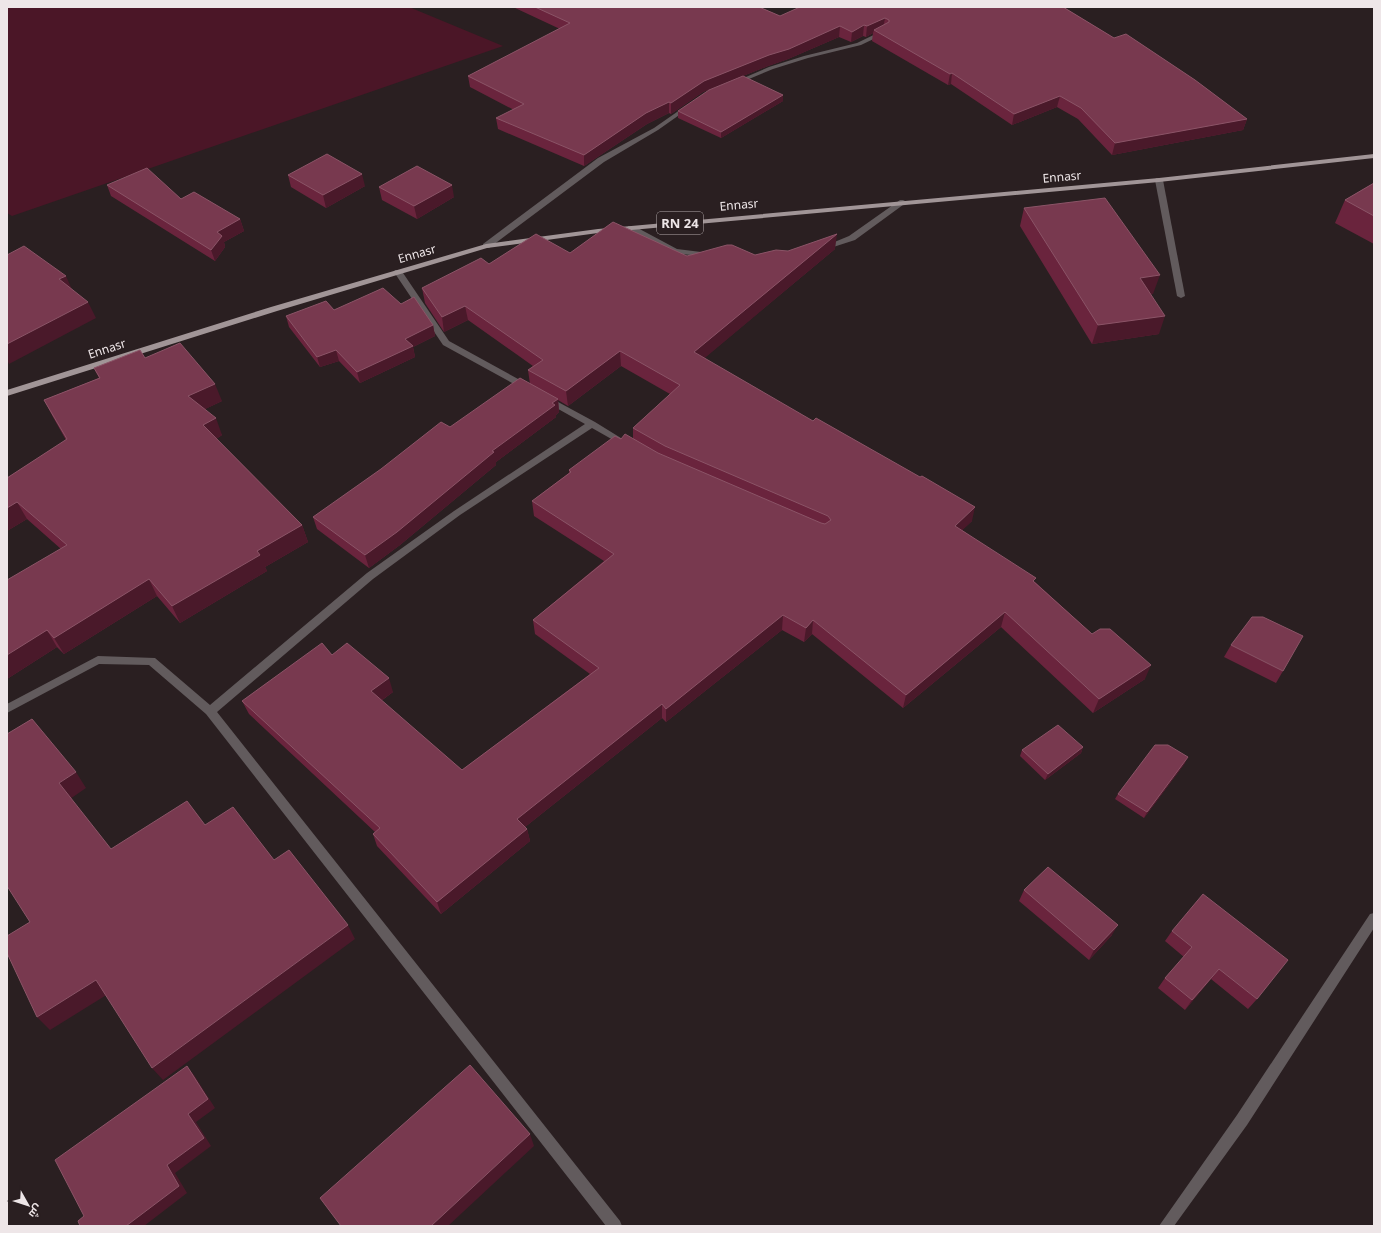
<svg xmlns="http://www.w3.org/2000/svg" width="1381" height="1233" font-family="'Noto Sans',Cairo,sans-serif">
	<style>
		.green { fill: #4b1627 }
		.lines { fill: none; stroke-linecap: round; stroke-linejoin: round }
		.service { fill: #625b5d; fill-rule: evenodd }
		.minor { fill: #625b5d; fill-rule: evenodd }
		.primary { fill: #a19597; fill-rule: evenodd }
		.wall { fill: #6a243d }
		.shaded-wall { fill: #4a192a }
		.building { fill: #78394f; stroke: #8b5467 }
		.labels { text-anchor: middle; stroke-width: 3; stroke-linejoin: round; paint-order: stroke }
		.far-street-label { font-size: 12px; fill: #eee6e8; stroke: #2a1f21 }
		.shield { fill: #2a1f21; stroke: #b3aaac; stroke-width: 1 }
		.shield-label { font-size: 13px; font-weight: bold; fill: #eee6e8 }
	</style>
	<rect width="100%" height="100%" fill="#2a1f21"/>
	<polygon class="green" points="7,7 409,7 503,46 12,216 7,213"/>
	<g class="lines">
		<g class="service">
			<polygon points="1156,178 1159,178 1163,180 1185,296 1181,298 1177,296 1155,180"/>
			<polygon points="900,200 903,200 907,202 855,240 824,250 820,248 849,236"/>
			<polygon points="628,226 634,226 677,249 709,253 713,255 709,257 672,253 628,230"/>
		</g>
		<g class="minor">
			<polygon points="884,30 887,32 886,33 861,45 808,58 773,69 737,84 732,83 769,67 804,56 857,43"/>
			<polygon points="687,105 692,106 658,130 604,162 489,248 483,248 483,244 598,158 654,128"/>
			<polygon points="395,270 401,270 449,341 529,385 530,387 529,389 523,389 443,345 394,272"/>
			<polygon points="547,396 595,422 629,443 628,445 622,445 592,428 460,515 373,579 217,712 620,1221 622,1226 606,1226 206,714 149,665 99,664 7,713 7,704 98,656 155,658 210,705 367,573 454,511 585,424 544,401 543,399"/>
			<polygon points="1374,913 1374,928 1247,1125 1174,1226 1159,1226 1237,1115 1370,914"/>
		</g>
		<polygon class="primary" points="1374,154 1374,158 1159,182 598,233 487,248 277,311 7,396 7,390 271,307 486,244 598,229 1159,178"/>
	</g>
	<g class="wall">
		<polygon points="513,7 759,7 780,16 1063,7 1247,119 1243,130 1112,155 1078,119 1057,107 1012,125 951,84 948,85 872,41 873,33 866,37 863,36 851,42 839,37 788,59 768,66 703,92 671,114 669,113 647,124 584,166 498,129 496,118 514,110 470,87 468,76 560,29"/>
		<polygon points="783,101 721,138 678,118 678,111"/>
		<polygon points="288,175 365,186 326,208 291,187"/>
		<polygon points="1374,183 1374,244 1335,223 1345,200"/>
		<polygon points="107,185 181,199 240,219 244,231 224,242 225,247 215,261 111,196"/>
		<polygon points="379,187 454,197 417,219 382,200"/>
		<polygon points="1024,208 1153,294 1151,294 1159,334 1092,344 1020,226"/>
		<polygon points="835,249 704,358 972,521 962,530 1035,582 1092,634 1145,679 1093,713 1001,627 903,708 812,634 804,642 782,630 666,722 662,718 525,827 527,829 530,841 441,914 377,846 373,834 375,832 249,714 242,701 332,655 393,692 381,701 462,770 590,674 535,634 533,620 604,561 534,516 532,501 569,473 569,470 621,439 633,439 633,428 670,394 621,366 568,406 558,400 559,412 556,415 556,417 496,462 496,465 400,545 369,568 317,529 313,517 450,427 530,384 528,370 533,366 468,320 444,332 425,303 422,288 489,264 570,253 687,256 755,255 788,251"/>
		<polygon points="401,304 433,325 435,336 413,347 415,357 360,383 339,361 320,367 289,327 286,316 334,310"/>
		<polygon points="145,358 222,401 205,409 222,435 216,439 302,525 308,542 265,567 267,571 180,623 157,596 64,654 57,647 7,679 61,549 27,519 7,531 7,478 66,440 53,417 44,400 99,378 94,368"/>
		<polygon points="1231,645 1283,671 1276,683 1224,657"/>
		<polygon points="1083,747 1081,753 1045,780 1020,756 1022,750"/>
		<polygon points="1185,763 1144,818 1115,799 1118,794"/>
		<polygon points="1024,890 1112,935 1089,960 1019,901"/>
		<polygon points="1172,931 1257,999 1248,1009 1211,979 1185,1010 1158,988 1165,978 1184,957 1165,941"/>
	</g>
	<g class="shaded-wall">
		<polygon points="885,18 883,29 874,30 873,33 866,37 867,26"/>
		<polygon points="864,25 863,36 851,42 852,32"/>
		<polygon points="840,26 839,37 788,59 768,66 703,92 671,114 671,103 704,81"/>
		<polygon points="952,73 951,84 948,85 950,74"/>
		<polygon points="783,95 783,101 721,138 721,132"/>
		<polygon points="1060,96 1057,107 1012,125 1014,114"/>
		<polygon points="669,102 669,113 647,124 584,166 584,155 646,113"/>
		<polygon points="1247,119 1243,130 1112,155 1115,143"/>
		<polygon points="362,174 365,186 326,208 323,195"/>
		<polygon points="452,185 454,197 417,219 414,206"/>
		<polygon points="240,219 244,231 224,242 225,247 215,261 211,250 217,232"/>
		<polygon points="837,234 835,249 694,367 694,352"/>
		<polygon points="1160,275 1153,294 1134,297 1140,278"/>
		<polygon points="66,276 73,292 59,279"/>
		<polygon points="88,302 96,318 9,364 7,360 7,344"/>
		<polygon points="465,306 468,320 444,332 442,317"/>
		<polygon points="1165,316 1159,334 1092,344 1098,325"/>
		<polygon points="433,325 435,336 413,347 415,357 360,383 357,372 405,339"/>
		<polygon points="336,350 339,361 320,367 317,357"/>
		<polygon points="620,351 621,366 568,406 566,391"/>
		<polygon points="215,384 222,401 195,414 188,396"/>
		<polygon points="558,399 559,412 556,415 556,417 496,462 496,465 400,545 369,568 365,555 492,451"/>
		<polygon points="216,418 222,435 210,443 203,425"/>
		<polygon points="17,502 27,519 7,531 7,508"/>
		<polygon points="975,507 972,521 952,540 955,526"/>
		<polygon points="302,525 308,542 265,567 267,571 180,623 172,606 257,551"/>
		<polygon points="149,579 157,596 64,654 54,638"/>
		<polygon points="1005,612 1001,627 903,708 906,695"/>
		<polygon points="783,615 782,630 666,722 666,709"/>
		<polygon points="813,620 812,634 804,642 806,628"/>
		<polygon points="47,630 57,647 7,679 7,655"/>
		<polygon points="1151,665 1145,679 1093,713 1099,699"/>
		<polygon points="389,678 393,692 375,705 371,691"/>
		<polygon points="662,704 662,718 520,831 517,819"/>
		<polygon points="1083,747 1081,753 1045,780 1048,774"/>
		<polygon points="1188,757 1185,763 1144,818 1147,812"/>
		<polygon points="76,772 86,788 70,799 59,783"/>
		<polygon points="527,829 530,841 441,914 437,902"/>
		<polygon points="348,925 355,939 163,1080 152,1068"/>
		<polygon points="1118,925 1112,935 1089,960 1094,950"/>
		<polygon points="1219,969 1211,979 1185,1010 1192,1000"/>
		<polygon points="96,980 108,994 50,1030 37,1017"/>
		<polygon points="187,1066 194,1075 215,1108 196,1122 211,1146 175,1173 187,1193 144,1226 126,1226 167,1165 188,1114"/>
		<polygon points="530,1134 534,1146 448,1226 431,1226"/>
	</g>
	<g class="building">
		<polygon points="535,7 759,7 780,16 800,7 1063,7 1114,38 1126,34 1195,80 1247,119 1115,143 1081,108 1060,96 1014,114 952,73 950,74 874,30 889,22 889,20 885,18 867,26 864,25 852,32 840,26 789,49 769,55 704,81 671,103 669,102 646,113 584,155 496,118 524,104 468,76 570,23"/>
		<polygon points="743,76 783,95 721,132 678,111 709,90"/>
		<polygon points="327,154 362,174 323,195 288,175"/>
		<polygon points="417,166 452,185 414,206 379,187"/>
		<polygon points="147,168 181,199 194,192 240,219 217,232 222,236 211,250 107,185"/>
		<polygon points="1374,183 1374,216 1345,200"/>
		<polygon points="1105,198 1160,275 1140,278 1165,316 1098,325 1024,208"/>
		<polygon points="613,222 687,256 727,245 732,245 755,255 776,250 788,251 837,234 694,352 813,421 816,418 920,477 922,476 975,507 955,526 1036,578 1033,581 1092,634 1100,629 1110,629 1151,665 1099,699 1005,612 906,695 813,620 806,628 783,615 666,709 662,704 517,819 527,829 437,902 373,834 380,828 242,701 322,643 332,655 347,643 389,678 371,691 462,770 599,668 533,620 614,554 532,501 571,472 569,470 615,436 621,439 625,434 658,453 821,523 825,524 831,520 828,516 665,446 633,428 680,385 620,351 566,391 528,370 543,360 465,306 442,317 422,288 481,258 489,264 536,234 570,253"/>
		<polygon points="24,246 66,276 59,279 88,302 7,344 7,255"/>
		<polygon points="383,288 401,304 414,297 433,325 405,339 413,346 357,372 336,350 317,357 286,316 326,301 334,310"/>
		<polygon points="180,343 215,384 188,396 216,418 203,425 302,525 257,551 260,555 172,606 149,579 54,638 47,630 7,655 7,580 67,545 17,502 7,508 7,478 67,439 44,400 100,378 94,368 140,350 145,358"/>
		<polygon points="520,378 558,399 552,403 555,405 492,451 494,452 397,532 365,555 313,517 381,469 441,422 450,427"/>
		<polygon points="1252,617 1263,617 1303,636 1283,671 1231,645"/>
		<polygon points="32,719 76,772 59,783 111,849 187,801 205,825 233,807 274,860 289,850 348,925 152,1068 96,980 37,1017 7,953 7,936 30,922 7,886 7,734"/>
		<polygon points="1058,725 1083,747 1048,774 1022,750"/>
		<polygon points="1155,745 1168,745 1188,757 1147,812 1118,794"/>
		<polygon points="1048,867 1118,925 1094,950 1024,890"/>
		<polygon points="1203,894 1288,960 1257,999 1219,969 1192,1000 1165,978 1192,947 1172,931"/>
		<polygon points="470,1065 530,1134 431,1226 341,1226 320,1198"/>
		<polygon points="187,1066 208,1099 188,1114 204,1138 167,1165 179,1186 126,1226 80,1226 78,1221 84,1216 55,1160"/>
	</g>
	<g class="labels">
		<g class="far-street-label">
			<text transform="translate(1062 177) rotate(-5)" y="4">Ennasr</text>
			<text transform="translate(739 205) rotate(-5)" y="4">Ennasr</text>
			<text transform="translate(417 254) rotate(-16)" y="4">Ennasr</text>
			<text transform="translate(107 349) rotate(-18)" y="4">Ennasr</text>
		</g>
		<rect class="shield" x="657" y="212" width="46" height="22" rx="3"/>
		<g class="shield-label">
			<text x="680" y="228">RN 24</text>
		</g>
	</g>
	<rect width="1381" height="1233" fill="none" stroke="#eee6e8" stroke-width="16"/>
	<g transform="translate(28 1205) rotate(129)" stroke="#2a1f21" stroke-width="3" paint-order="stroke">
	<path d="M0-3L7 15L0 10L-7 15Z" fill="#eee6e8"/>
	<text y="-6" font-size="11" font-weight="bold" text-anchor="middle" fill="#eee6e8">ش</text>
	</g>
</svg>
